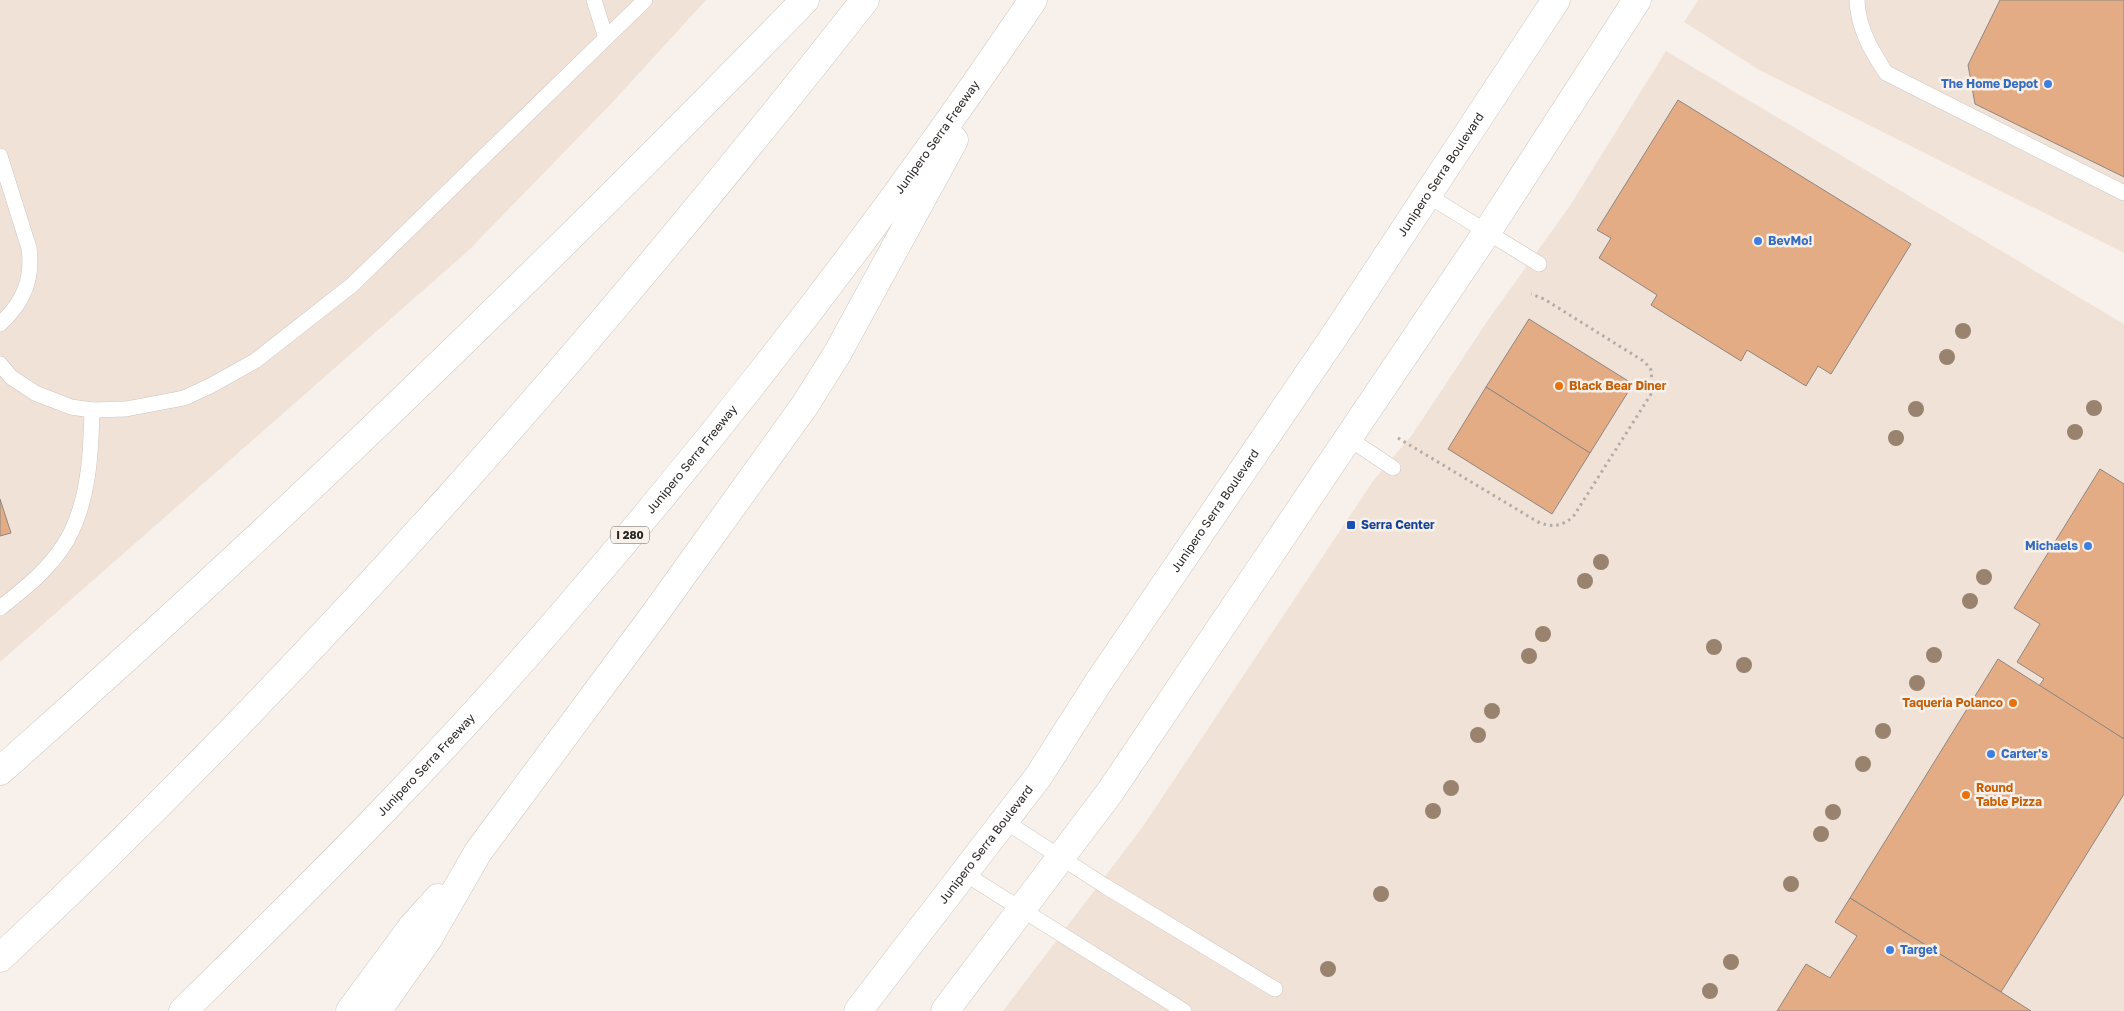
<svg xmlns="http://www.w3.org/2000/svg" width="2124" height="1011" font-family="'Golos Text',sans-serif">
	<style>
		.built { fill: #f1e2d8 }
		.building { fill: #e4ac84; stroke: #8d8782 }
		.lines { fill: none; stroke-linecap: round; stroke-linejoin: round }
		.lane-casing { stroke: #cdc6c1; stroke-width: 16 }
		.secondary-casing { stroke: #cdc6c1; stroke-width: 29 }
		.highway-casing { stroke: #cdc6c1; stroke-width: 29 }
		.path { stroke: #b2ada8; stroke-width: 3; stroke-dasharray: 2.5 4; stroke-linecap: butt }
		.lane { stroke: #fff; stroke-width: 15 }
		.secondary { stroke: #fff; stroke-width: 28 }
		.highway { stroke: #fff; stroke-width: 28 }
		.tree { fill: #99826e }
		.shop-dot { fill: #3f7fe0; stroke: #f8f1eb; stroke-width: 2 }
		.food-dot { fill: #e8710a; stroke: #f8f1eb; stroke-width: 2 }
		.transit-dot { fill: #1a4fb4; stroke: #f8f1eb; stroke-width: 2 }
		.labels { text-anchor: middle; stroke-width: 5; stroke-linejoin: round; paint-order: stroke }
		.shield { fill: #f8f1eb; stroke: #66625e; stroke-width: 1 }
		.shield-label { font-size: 11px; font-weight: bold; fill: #272422 }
		.shop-label { font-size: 12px; font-weight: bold; fill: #366cbe; stroke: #f8f1eb; text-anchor: start }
		.street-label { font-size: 12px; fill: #272422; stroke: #f8f1eb }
		.food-label { font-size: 12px; font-weight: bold; fill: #c56008; stroke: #f8f1eb; text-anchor: start }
		.transit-label { font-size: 12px; font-weight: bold; fill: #164399; stroke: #f8f1eb; text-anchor: start }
	</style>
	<rect width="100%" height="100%" fill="#f8f1eb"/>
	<g class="built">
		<polygon points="0,0 706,0 610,105 468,251 0,662"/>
		<polygon points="1698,0 2124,0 2124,253 1761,71 1684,22"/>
		<polygon points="1666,51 2124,324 2124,1011 1003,1011 1144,825 1373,481 1412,435 1488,320 1569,207"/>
	</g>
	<g class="building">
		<polygon points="2000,0 2124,0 2124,177 1975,104 1968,65"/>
		<polygon points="1678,100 1911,244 1831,374 1818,366 1806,386 1747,350 1741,361 1651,305 1657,295 1599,258 1611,238 1597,230"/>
		<polygon points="1529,319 1633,384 1590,453 1486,387"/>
		<polygon points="1486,387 1590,453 1552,514 1448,449"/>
		<polygon points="2100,469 2124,484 2124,739 2039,686 2044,679 2017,662 2040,624 2014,608"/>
		<polygon points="0,499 11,533 0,536"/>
		<polygon points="1998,659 2124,739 2124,794 2001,992 1850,898"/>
		<polygon points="1850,898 2001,992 2031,1011 1777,1011 1806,964 1830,978 1857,936 1835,922"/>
	</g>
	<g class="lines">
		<defs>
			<g id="lane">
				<polyline points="594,0 606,38"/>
				<path d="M 1857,0 C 1858,28 1871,50 1886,73 L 2124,193"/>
				<path d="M 0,156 L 29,248 C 33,279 24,302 0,324"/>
				<polyline points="1427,195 1539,264"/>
				<polyline points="0,364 11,377 35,393 71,407 92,410 126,409 184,398 210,386 255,361 352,285 645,0"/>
				<polyline points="1348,438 1393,468"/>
				<path d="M 0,608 C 24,589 51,568 67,540 C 89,501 91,454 92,410"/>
				<polyline points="1006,822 1105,886 1275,989"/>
				<polyline points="965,874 1184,1011"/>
			</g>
			<g id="secondary">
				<path id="s1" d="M 858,1011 L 1038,777 L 1098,683 L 1333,338 L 1556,0"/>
				<polyline points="945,1011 1110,792 1487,232 1637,0"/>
			</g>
			<g id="highway">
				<path d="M 0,771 C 279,525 546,266 805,0"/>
				<path d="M 0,958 C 315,664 599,338 865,0"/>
				<path id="s2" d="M 183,1011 C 317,880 451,746 573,602 C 738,410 891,210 1033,0"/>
				<polyline points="350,1011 412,927 438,898"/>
				<polyline points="377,1011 428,939 478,852 654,615 805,405 837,354 954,140"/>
			</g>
		</defs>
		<use href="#lane" class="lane-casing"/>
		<use href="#secondary" class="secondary-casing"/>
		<use href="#highway" class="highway-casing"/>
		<path class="path" d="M 1398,438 L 1538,522 C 1552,528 1562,526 1573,517 L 1653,391 L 1651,370 L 1645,362 L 1544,299 L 1531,294"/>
		<use href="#lane" class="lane"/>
		<use href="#secondary" class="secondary"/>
		<use href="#highway" class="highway"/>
	</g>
	<g class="tree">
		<circle cx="1963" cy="331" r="8"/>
		<circle cx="1947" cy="357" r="8"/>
		<circle cx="2094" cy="408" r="8"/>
		<circle cx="1916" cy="409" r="8"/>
		<circle cx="2075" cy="432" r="8"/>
		<circle cx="1896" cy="438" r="8"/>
		<circle cx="1601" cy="562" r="8"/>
		<circle cx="1984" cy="577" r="8"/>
		<circle cx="1585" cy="581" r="8"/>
		<circle cx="1970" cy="601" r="8"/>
		<circle cx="1543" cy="634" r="8"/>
		<circle cx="1714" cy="647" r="8"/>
		<circle cx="1934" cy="655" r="8"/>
		<circle cx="1529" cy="656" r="8"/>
		<circle cx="1744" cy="665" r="8"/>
		<circle cx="1917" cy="683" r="8"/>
		<circle cx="1492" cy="711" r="8"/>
		<circle cx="1883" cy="731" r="8"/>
		<circle cx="1478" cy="735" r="8"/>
		<circle cx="1863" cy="764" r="8"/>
		<circle cx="1451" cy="788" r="8"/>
		<circle cx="1433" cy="811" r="8"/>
		<circle cx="1833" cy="812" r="8"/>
		<circle cx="1821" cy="834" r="8"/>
		<circle cx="1791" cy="884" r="8"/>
		<circle cx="1381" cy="894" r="8"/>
		<circle cx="1731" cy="962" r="8"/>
		<circle cx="1328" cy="969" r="8"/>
		<circle cx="1710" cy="991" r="8"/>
	</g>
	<g class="shop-dot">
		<circle cx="2048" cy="84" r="5"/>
		<circle cx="1758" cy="241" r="5"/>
		<circle cx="2088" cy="546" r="5"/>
		<circle cx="1991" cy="754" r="5"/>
		<circle cx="1890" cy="950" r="5"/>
	</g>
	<g class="food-dot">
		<circle cx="1559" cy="386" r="5"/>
		<circle cx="2013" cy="703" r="5"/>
		<circle cx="1966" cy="795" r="5"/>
	</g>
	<rect class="transit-dot" x="1346" y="520" width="10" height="10" rx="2.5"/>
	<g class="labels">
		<rect class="shield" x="611" y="526.5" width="38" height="17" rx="4"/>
		<g class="shield-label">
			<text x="630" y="539">I 280</text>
		</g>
		<g class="shop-label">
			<text x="2038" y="88" text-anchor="end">The Home Depot</text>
			<text x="1768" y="245">BevMo!</text>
			<text x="2078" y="550" text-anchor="end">Michaels</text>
			<text x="2001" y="758">Carter's</text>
			<text x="1900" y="954">Target</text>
		</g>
		<g class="street-label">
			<text dy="4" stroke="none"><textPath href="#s2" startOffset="1156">Junipero Serra Freeway</textPath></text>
			<text dy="4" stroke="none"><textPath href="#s1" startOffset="1020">Junipero Serra Boulevard</textPath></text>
			<text dy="4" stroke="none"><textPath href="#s2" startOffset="751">Junipero Serra Freeway</textPath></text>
			<text dy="4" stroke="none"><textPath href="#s1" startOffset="615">Junipero Serra Boulevard</textPath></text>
			<text dy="4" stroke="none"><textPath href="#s2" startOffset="346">Junipero Serra Freeway</textPath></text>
			<text dy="4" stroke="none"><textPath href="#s1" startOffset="210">Junipero Serra Boulevard</textPath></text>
		</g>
		<g class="food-label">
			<text x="1569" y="390">Black Bear Diner</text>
			<text x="2003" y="707" text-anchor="end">Taqueria Polanco</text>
			<text x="1976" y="792">Round<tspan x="1976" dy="14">Table Pizza</tspan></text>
		</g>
		<g class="transit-label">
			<text x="1361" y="529">Serra Center</text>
		</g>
	</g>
</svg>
